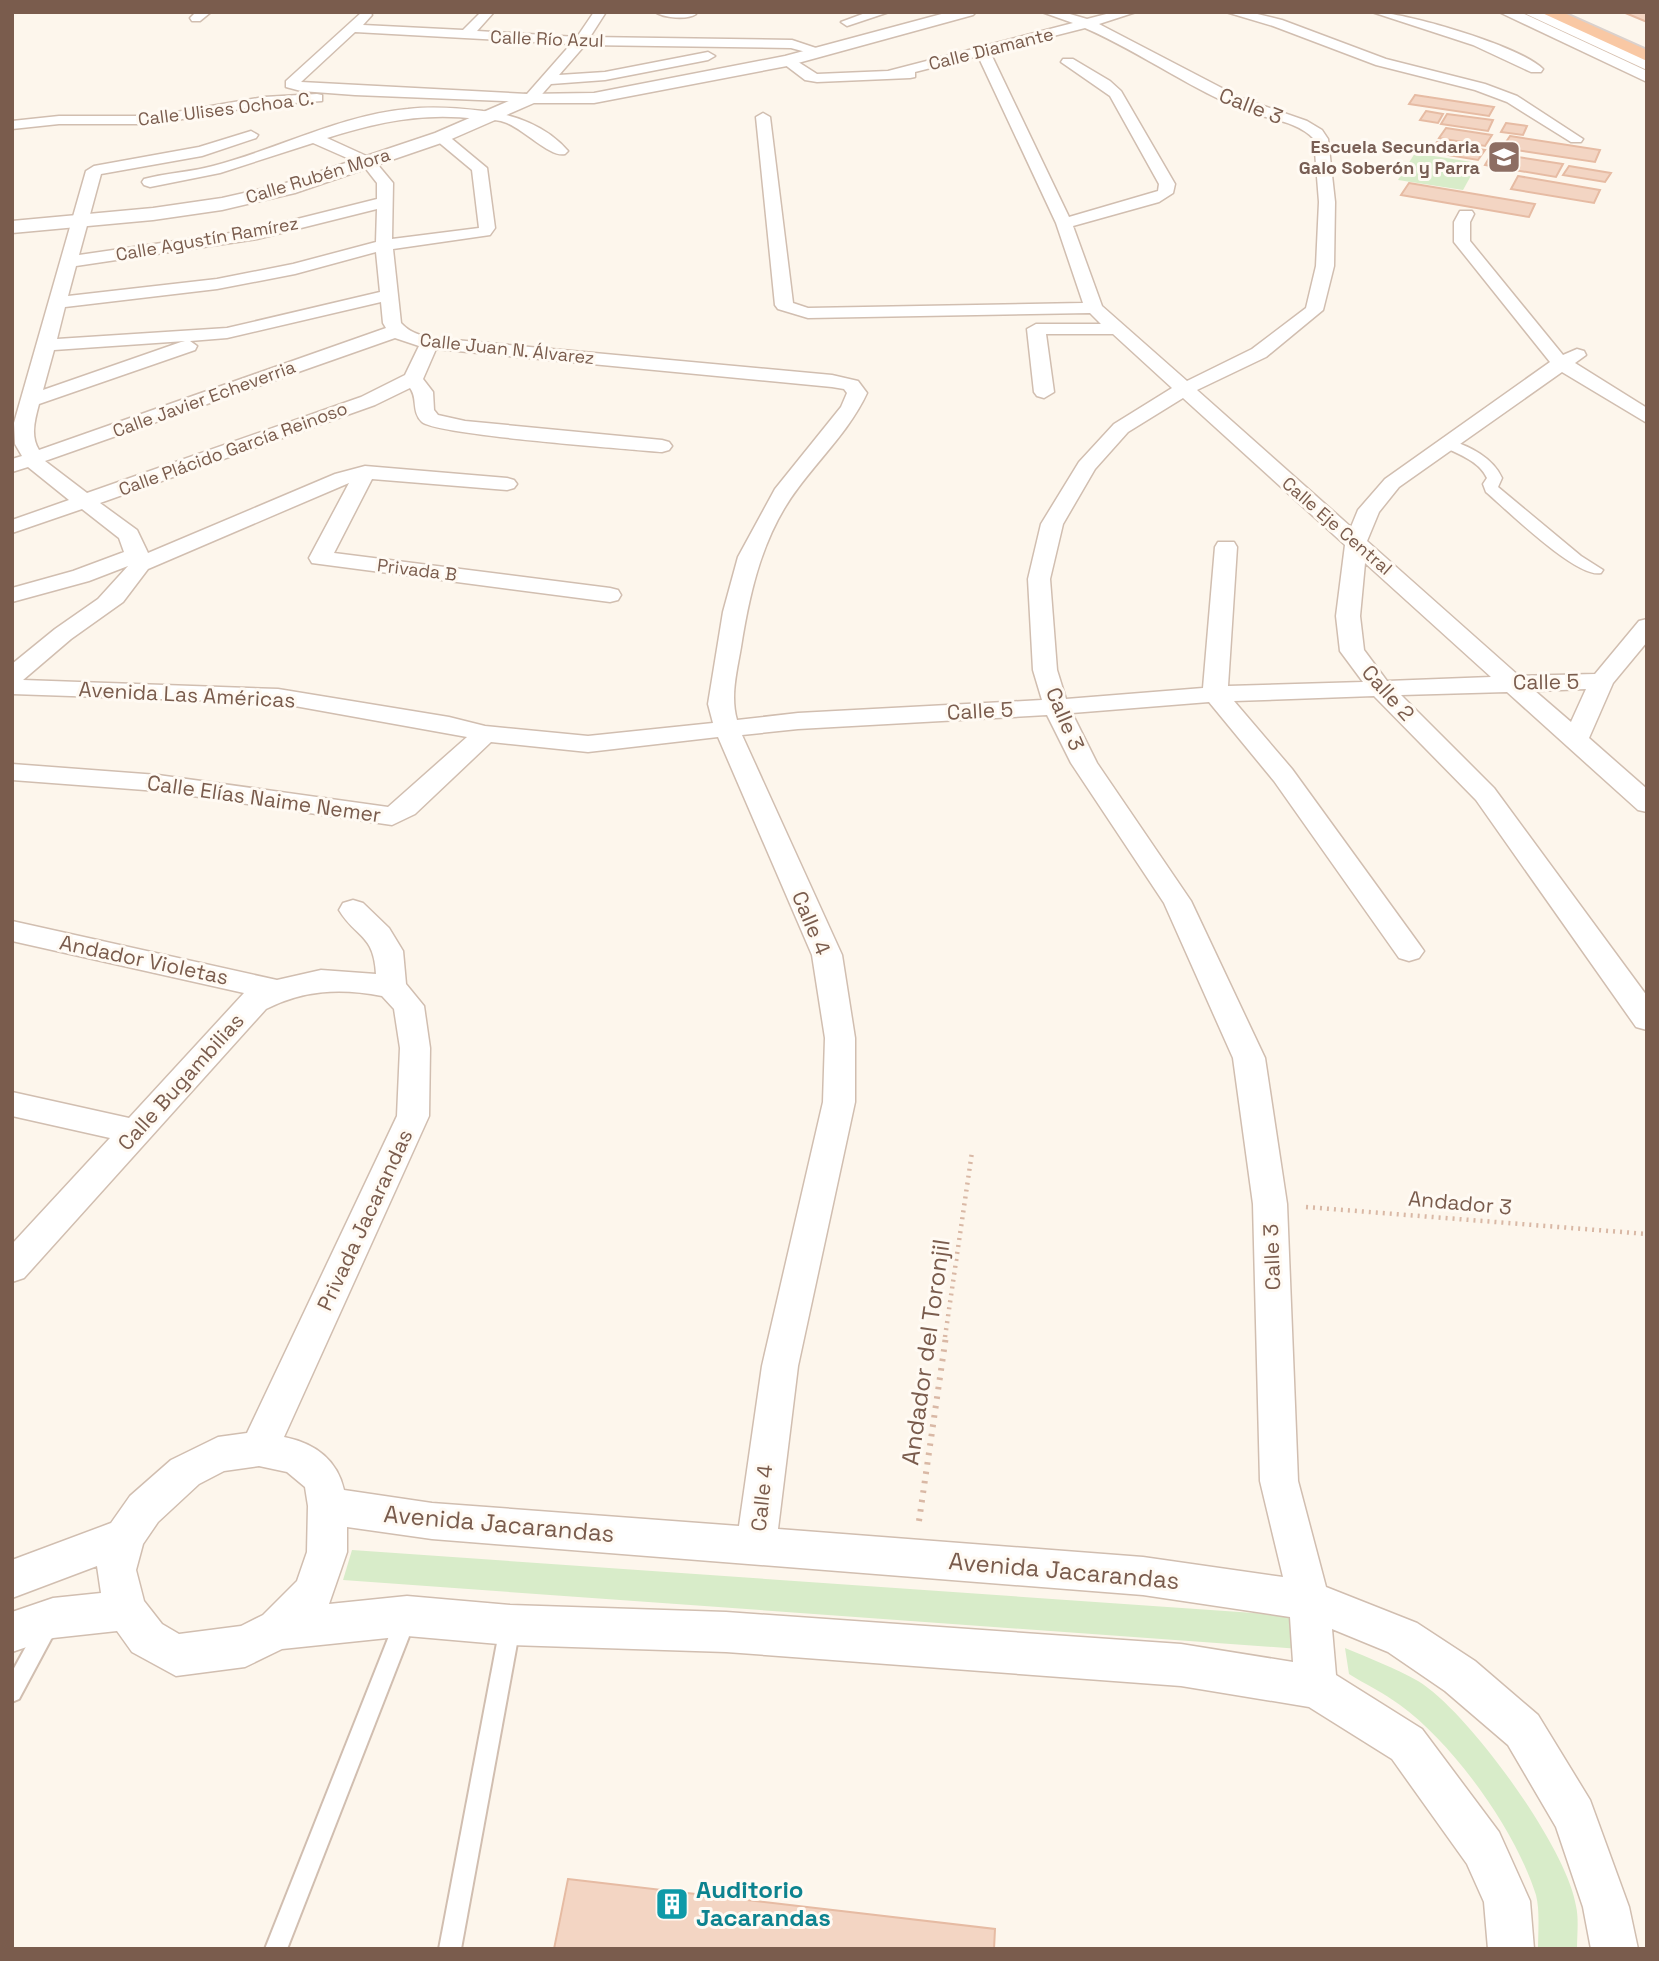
<svg xmlns="http://www.w3.org/2000/svg" width="1659" height="1961" font-family="'Space Grotesk',sans-serif">
	<style>
		.green { fill: #d8ecc9 }
		.building { fill: #f3d5c3; stroke: #e6bba3; stroke-width: 2 }
		.lines { fill: none; stroke-linecap: round; stroke-linejoin: round }
		.service-casing { stroke: #d1beb0; stroke-width: 4 }
		.pedestrian-casing { stroke: #d1beb0; stroke-width: 3 }
		.minor-casing { stroke: #d1beb0; stroke-width: 3 }
		.tertiary-casing { stroke: #d1beb0; stroke-width: 3 }
		.secondary-casing { stroke: #d6c0b0; stroke-width: 4 }
		.trunk-casing { stroke: #dad1cd; stroke-width: 4 }
		.path-far1 { stroke: #d9b8a5; stroke-width: 4.5; stroke-dasharray: 2 5; stroke-linecap: butt }
		.path { stroke: #d9b8a5; stroke-width: 6; stroke-dasharray: 2.5 7; stroke-linecap: butt }
		.service { fill: #fff; fill-rule: evenodd }
		.pedestrian { fill: #fff; fill-rule: evenodd }
		.minor { fill: #fff; fill-rule: evenodd }
		.tertiary { fill: #fff; fill-rule: evenodd }
		.secondary { fill: #fff; fill-rule: evenodd }
		.trunk { fill: #f9c8a4; fill-rule: evenodd }
		.labels { text-anchor: middle; stroke-width: 6; stroke-linejoin: round; paint-order: stroke }
		.far-street-label { font-size: 18px; fill: #7a5c4d; stroke: #fffaf3 }
		.far-education-label { font-size: 18px; font-weight: bold; fill: #785e54; stroke: #fffaf3; text-anchor: end }
		.street-label { font-size: 21px; fill: #7a5c4d; stroke: #fffaf3 }
		.near-street-label { font-size: 24px; fill: #7a5c4d; stroke: #fffaf3 }
		.near-culture-label { font-size: 24px; font-weight: bold; fill: #0d838f; stroke: #fffaf3; text-anchor: start }
	</style>
	<rect width="100%" height="100%" fill="#fdf6ec"/>
	<g class="green">
		<polygon points="1415,153 1478,163 1463,190 1398,180"/>
		<polygon points="352,1550 1296,1616 1300,1649 343,1580"/>
		<path d="M 1345,1648 C 1369,1658 1395,1668 1418,1681 C 1468,1711 1567,1848 1576,1906 C 1579,1919 1577,1935 1577,1949 L 1538,1949 C 1538,1932 1540,1911 1536,1895 C 1516,1831 1454,1744 1400,1705 C 1384,1693 1365,1684 1349,1674 Z"/>
	</g>
	<g class="building">
		<polygon points="1623,12 1647,12 1647,22"/>
		<polygon points="1415,95 1494,107 1489,116 1409,104"/>
		<polygon points="1426,111 1443,114 1438,123 1420,120"/>
		<polygon points="1447,114 1493,120 1488,131 1441,124"/>
		<polygon points="1506,123 1527,126 1523,135 1501,132"/>
		<polygon points="1446,128 1492,135 1485,146 1439,138"/>
		<polygon points="1510,136 1600,150 1595,162 1502,148"/>
		<polygon points="1437,142 1485,150 1478,160 1430,152"/>
		<polygon points="1492,153 1563,164 1556,177 1485,165"/>
		<polygon points="1569,166 1611,173 1605,182 1563,175"/>
		<polygon points="1518,176 1600,190 1594,203 1511,189"/>
		<polygon points="1409,183 1535,204 1529,217 1401,195"/>
		<polygon points="568,1879 995,1929 994,1949 554,1949"/>
	</g>
	<g class="lines">
		<defs>
			<g id="service">
				<polygon points="405,1612 412,1614 415,1621 287,1949 265,1949 395,1621 398,1614"/>
				<polygon points="510,1617 517,1620 520,1627 461,1949 439,1949 500,1627 503,1620"/>
				<polygon points="47,1618 54,1621 57,1628 19,1699 12,1702 12,1672 40,1621"/>
			</g>
			<path id="pedestrian" d="M 1449,440 C 1470,446 1493,458 1502,478 L 1498,487 L 1581,556 L 1603,570 L 1601,573 C 1577,579 1506,509 1486,492 L 1483,484 L 1487,478 C 1479,461 1460,455 1444,447 L 1444,441 Z"/>
			<g id="minor">
				<polygon points="196,12 211,12 200,21 192,21 190,18"/>
				<path d="M 362,12 L 370,12 L 372,15 L 363,25 L 463,30 L 481,12 L 494,12 L 477,31 L 577,37 L 594,12 L 606,12 L 590,37 L 792,40 L 828,52 L 821,56 L 791,48 L 585,45 L 559,75 L 605,72 L 708,52 L 715,56 L 708,60 L 605,80 L 551,84 L 536,101 L 531,102 L 355,95 L 301,91 L 286,87 L 286,81 ZM 355,32 L 571,44 L 527,94 L 301,82 Z"/>
				<path d="M 655,12 L 695,12 L 696,14 C 687,20 664,18 655,12 Z"/>
				<polygon points="868,12 889,12 847,26 841,22"/>
				<path d="M 1042,12 L 1063,12 L 1087,19 L 1114,12 L 1136,12 L 1099,24 L 1241,98 L 1307,121 L 1322,130 L 1328,139 L 1335,202 L 1334,266 L 1323,310 L 1266,357 L 1197,390 L 1351,527 L 1358,510 L 1385,479 L 1550,362 L 1454,242 L 1454,222 L 1460,211 L 1472,211 L 1474,214 L 1470,222 L 1470,241 L 1563,355 L 1577,349 L 1584,351 L 1586,355 L 1575,363 L 1647,408 L 1647,423 L 1562,372 L 1399,487 L 1379,512 L 1367,541 L 1519,676 L 1595,674 L 1639,621 L 1647,619 L 1647,642 L 1613,683 L 1589,738 L 1647,789 L 1647,812 L 1638,810 L 1507,692 L 1401,695 L 1494,788 L 1647,996 L 1647,1030 L 1636,1027 L 1476,800 L 1374,696 L 1234,701 L 1292,769 L 1419,944 L 1424,951 L 1419,958 L 1409,961 L 1399,958 L 1274,781 L 1209,702 L 1072,713 L 1097,763 L 1191,901 L 1265,1058 L 1287,1204 L 1298,1481 L 1326,1587 L 1417,1623 L 1475,1661 L 1538,1715 L 1590,1800 L 1629,1907 L 1638,1949 L 1591,1949 L 1583,1907 L 1556,1827 L 1508,1745 L 1445,1691 L 1388,1652 L 1332,1629 L 1336,1675 L 1422,1729 L 1499,1832 L 1530,1901 L 1534,1949 L 1488,1949 L 1484,1902 L 1467,1864 L 1392,1759 L 1309,1707 L 1181,1686 L 726,1652 L 510,1645 L 407,1636 L 282,1649 L 245,1667 L 176,1676 L 132,1652 L 117,1631 L 53,1638 L 12,1652 L 12,1612 L 53,1598 L 101,1593 L 97,1566 L 12,1598 L 12,1560 L 111,1523 L 130,1496 L 171,1460 L 218,1437 L 247,1433 L 397,1116 L 400,1048 L 394,1009 L 382,996 C 340,988 304,990 266,1009 L 24,1278 L 12,1282 L 12,1244 L 110,1138 L 12,1116 L 12,1092 L 129,1118 L 244,993 L 12,941 L 12,921 L 277,980 L 321,970 L 376,974 C 374,934 356,938 339,910 L 343,903 L 353,900 L 363,903 L 389,928 L 403,951 L 406,984 L 424,1006 L 430,1048 L 429,1116 L 284,1437 C 314,1443 337,1459 344,1490 L 432,1503 L 739,1526 L 762,1366 L 823,1102 L 825,1038 L 812,955 L 718,737 L 588,752 L 491,742 L 415,814 L 392,825 L 158,791 L 12,780 L 12,764 L 158,775 L 388,807 L 467,737 L 278,703 L 12,694 L 12,664 L 55,629 L 98,599 L 128,566 L 89,581 L 12,602 L 12,588 L 73,571 L 124,552 L 119,538 L 82,509 L 12,533 L 12,520 L 69,500 L 28,467 L 12,472 L 12,459 L 22,456 L 15,444 L 14,423 L 86,171 L 94,166 L 199,147 L 251,131 L 258,135 L 256,138 L 202,156 L 101,174 L 79,255 L 257,229 L 377,199 L 377,183 L 363,165 L 313,143 L 220,173 L 150,187 L 144,185 L 142,182 L 144,179 C 167,173 191,172 213,166 C 278,149 341,115 408,109 C 433,106 458,108 483,111 C 514,114 547,126 568,151 L 565,154 C 550,158 522,127 504,122 C 496,119 486,120 477,119 C 424,112 378,122 327,138 L 373,159 L 393,183 L 392,239 L 479,228 L 472,170 L 436,140 L 434,137 L 436,134 L 446,134 L 487,168 L 495,228 L 490,235 L 393,249 L 401,323 C 413,336 428,337 444,339 L 832,375 L 858,381 L 867,393 C 851,428 821,457 798,488 C 763,534 750,590 741,647 C 737,671 730,696 737,720 L 798,713 L 1042,700 L 1033,670 L 1028,579 L 1041,524 L 1079,462 L 1114,424 L 1172,388 L 1113,334 L 1046,334 L 1054,392 L 1044,398 L 1037,396 L 1034,392 L 1027,329 L 1036,324 L 1101,324 L 1090,313 L 808,318 L 778,309 L 775,305 L 756,117 L 763,113 L 770,117 L 793,303 L 808,308 L 1083,303 L 1056,223 L 978,56 L 915,72 L 915,77 L 910,78 L 817,82 L 805,80 L 780,61 L 782,58 L 792,58 L 817,74 L 888,71 L 1073,23 ZM 1085,28 C 1143,53 1195,93 1255,114 C 1275,120 1299,123 1314,139 L 1319,202 L 1316,266 L 1306,308 L 1252,349 L 1187,381 L 1102,306 L 1073,226 L 1159,202 L 1173,193 L 1175,184 L 1121,91 L 1110,81 L 1073,59 L 1063,59 L 1061,62 L 1110,96 L 1159,184 L 1158,191 L 1069,217 L 990,52 ZM 377,209 L 376,242 L 293,264 L 217,279 L 68,296 L 76,266 L 257,239 ZM 376,252 L 380,292 L 227,328 L 57,339 L 65,307 L 217,289 L 295,274 ZM 381,302 L 383,323 L 386,328 L 39,450 C 30,436 35,419 39,404 L 195,350 L 197,346 L 190,341 L 227,338 ZM 395,338 L 419,346 L 405,375 L 361,397 L 87,493 L 45,461 ZM 185,341 L 181,342 L 43,390 L 54,350 ZM 436,349 L 832,387 L 844,389 L 847,393 L 841,407 L 775,489 L 738,557 L 723,612 L 708,704 L 713,723 L 588,736 L 485,726 L 449,717 L 278,689 L 23,680 L 71,639 L 123,602 L 148,569 L 349,483 L 309,558 L 312,563 L 610,602 L 618,600 L 621,595 L 618,590 L 610,588 L 334,553 L 372,479 L 507,490 L 514,488 L 517,484 L 514,480 L 507,478 L 365,466 L 335,474 L 148,553 L 137,530 L 100,503 L 375,405 L 410,388 C 418,398 411,411 422,422 C 436,435 629,449 662,452 L 669,450 L 672,446 L 669,442 L 662,440 L 465,421 L 438,415 L 434,410 L 433,392 L 423,379 ZM 1183,398 L 1345,545 L 1336,616 L 1340,651 L 1363,682 L 1228,686 L 1237,547 L 1234,542 L 1218,542 L 1215,547 L 1203,688 L 1066,699 L 1057,670 L 1050,579 L 1063,524 L 1095,469 L 1128,432 ZM 1365,563 L 1491,677 L 1387,681 L 1364,650 L 1360,616 ZM 1586,689 L 1571,722 L 1535,691 ZM 1047,715 L 1071,763 L 1164,903 L 1233,1058 L 1253,1204 L 1260,1481 L 1283,1577 L 1143,1557 L 778,1529 L 798,1366 L 855,1102 L 855,1038 L 842,955 L 742,735 L 798,729 ZM 259,1466 L 287,1472 L 305,1487 L 308,1506 L 307,1552 L 297,1581 L 263,1615 L 241,1626 L 179,1634 L 162,1624 L 144,1601 L 136,1570 L 143,1544 L 158,1522 L 199,1484 L 224,1471 ZM 347,1527 L 432,1539 L 1143,1595 L 1290,1617 L 1293,1662 L 1181,1644 L 726,1612 L 510,1605 L 407,1596 L 329,1604 L 347,1552 Z"/>
				<polygon points="1226,12 1249,12 1282,20 1386,59 1485,84 1517,96 1583,139 1581,142 1571,142 1507,102 1475,90 1376,65 1273,26"/>
				<path d="M 1372,12 C 1405,12 1520,46 1543,69 L 1541,72 L 1531,72 L 1473,45 Z"/>
				<polygon points="317,94 322,95 322,101 264,105 153,124 59,124 12,129 12,121 59,116 153,116 264,97"/>
			</g>
			<g id="tertiary">
				<polygon points="949,12 976,12 973,15 787,66 594,103 534,103 447,141 295,193 222,210 153,220 12,233 12,221 153,208 222,198 283,184 435,133 525,94 594,93 785,56"/>
				<polygon points="1499,12 1520,12 1647,71 1647,82"/>
			</g>
			<polygon id="secondary" points="1522,12 1544,12 1647,58 1647,70"/>
			<polygon id="trunk" points="1540,12 1562,12 1647,50 1647,61"/>
		</defs>
		<use href="#service" class="service-casing"/>
		<use href="#pedestrian" class="pedestrian-casing"/>
		<use href="#minor" class="minor-casing"/>
		<use href="#tertiary" class="tertiary-casing"/>
		<use href="#secondary" class="secondary-casing"/>
		<use href="#trunk" class="trunk-casing"/>
		<g class="path-far1">
			<polyline points="1306,1207 1647,1234"/>
			<polyline points="945,1337 972,1152"/>
		</g>
		<polyline class="path" points="919,1521 946,1336"/>
		<use href="#service" class="service"/>
		<use href="#pedestrian" class="pedestrian"/>
		<use href="#minor" class="minor"/>
		<use href="#tertiary" class="tertiary"/>
		<use href="#secondary" class="secondary"/>
		<use href="#trunk" class="trunk"/>
	</g>
	<defs>
		<symbol id="school-square" viewBox="-11 -11 22 22"><rect x="-9" y="-9" width="18" height="18" rx="4" fill="#8d6e63" stroke="#fffaf3"/><path d="M0-5L7-2L0 1L-7-2ZM-4 1L0 2.5L4 1V4Q0 6-4 4Z" fill="#fff"/></symbol>
		<symbol id="building-square" viewBox="-11 -11 22 22"><rect x="-9" y="-9" width="18" height="18" rx="4" fill="#0f9aa8" stroke="#fffaf3"/><path d="M-4-6H4V6H1V3H-1V6H-4ZM-2.5-4.3h1.7v1.8h-1.7ZM.8-4.3h1.7v1.8H.8ZM-2.5-1h1.7V.8h-1.7ZM.8-1h1.7V.8H.8Z" fill="#fff"/></symbol>
	</defs>
	<g fill-rule="evenodd">
		<use href="#school-square" x="1485" y="138" width="38" height="38"/>
		<use href="#building-square" x="653" y="1885" width="38" height="38"/>
	</g>
	<g class="labels">
		<g class="far-street-label">
			<text transform="translate(547 39) rotate(2)" y="6">Calle Río Azul</text>
			<text transform="translate(991 49) rotate(-14)" y="6">Calle Diamante</text>
			<text transform="translate(226 109) rotate(-7)" y="6">Calle Ulises Ochoa C.</text>
			<text transform="translate(318 176) rotate(-17)" y="6">Calle Rubén Mora</text>
			<text transform="translate(207 239) rotate(-10)" y="6">Calle Agustín Ramírez</text>
			<text transform="translate(507 349) rotate(6)" y="6">Calle Juan N. Álvarez</text>
			<text transform="translate(204 399) rotate(-20)" y="6">Calle Javier Echeverria</text>
			<text transform="translate(233 449) rotate(-20)" y="6">Calle Plácido García Reinoso</text>
			<text transform="translate(1337 526) rotate(41)" y="6">Calle Eje Central</text>
			<text transform="translate(417 570) rotate(7)" y="6">Privada B</text>
		</g>
		<g class="far-education-label">
			<text x="1480" y="153">Escuela Secundaria<tspan x="1480" dy="21">Galo Soberón y Parra</tspan></text>
		</g>
		<g class="street-label">
			<text transform="translate(1251 106) rotate(21)" y="7">Calle 3</text>
			<text transform="translate(1546 682) rotate(-1)" y="7">Calle 5</text>
			<text transform="translate(1388 693) rotate(48)" y="7">Calle 2</text>
			<text transform="translate(187 695) rotate(3)" y="7">Avenida Las Américas</text>
			<text transform="translate(980 711) rotate(-3)" y="7">Calle 5</text>
			<text transform="translate(1065 719) rotate(67)" y="7">Calle 3</text>
			<text transform="translate(264 799) rotate(8)" y="7">Calle Elías Naime Nemer</text>
			<text transform="translate(811 923) rotate(67)" y="7">Calle 4</text>
			<text transform="translate(144 960) rotate(12)" y="7">Andador Violetas</text>
			<text transform="translate(181 1082) rotate(-48)" y="7">Calle Bugambilias</text>
			<text transform="translate(1460 1203) rotate(5)" y="7">Andador 3</text>
			<text transform="translate(365 1220) rotate(-65)" y="7">Privada Jacarandas</text>
			<text transform="translate(1272 1257) rotate(-92)" y="7">Calle 3</text>
			<text transform="translate(762 1498) rotate(-84)" y="7">Calle 4</text>
		</g>
		<g class="near-street-label">
			<text transform="translate(926 1352) rotate(-82)" y="8">Andador del Toronjil</text>
			<text transform="translate(499 1524) rotate(5)" y="8">Avenida Jacarandas</text>
			<text transform="translate(1064 1571) rotate(5)" y="8">Avenida Jacarandas</text>
		</g>
		<g class="near-culture-label">
			<text x="696" y="1898">Auditorio<tspan x="696" dy="28">Jacarandas</tspan></text>
		</g>
	</g>
	<rect width="1659" height="1961" fill="none" stroke="#7a5c4d" stroke-width="28"/>
</svg>
